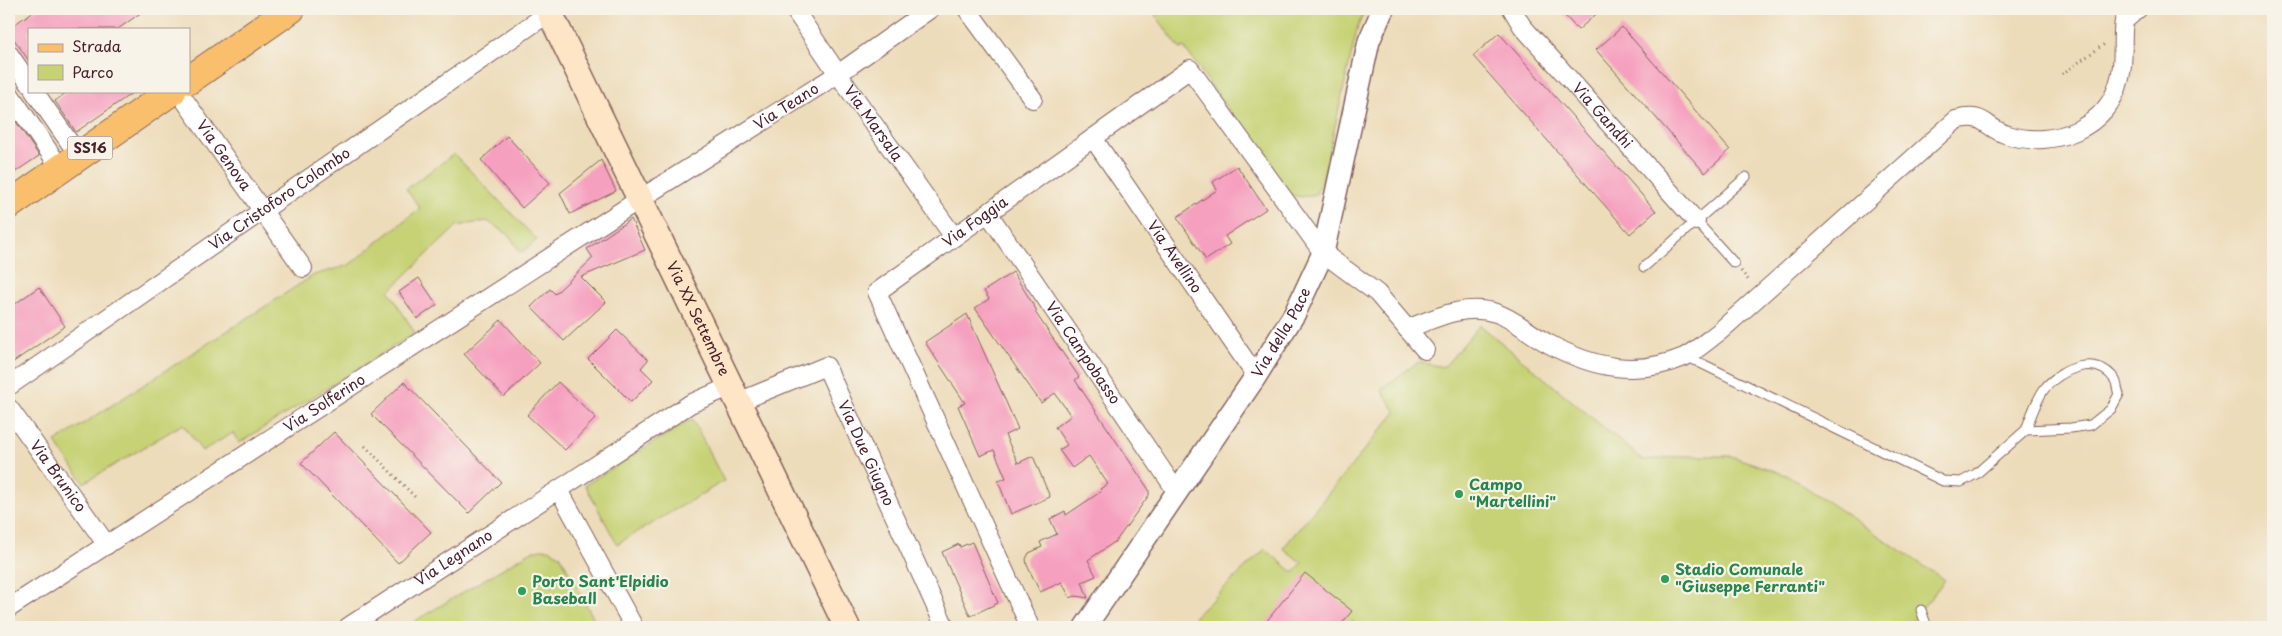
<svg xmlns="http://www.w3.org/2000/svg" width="2282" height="636" font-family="'Playpen Sans',sans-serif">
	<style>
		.green { fill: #c6d274; stroke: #887850 }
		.building { fill: #f6a0bf }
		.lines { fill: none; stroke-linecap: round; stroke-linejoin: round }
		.service-casing { stroke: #83615d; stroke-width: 11 }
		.minor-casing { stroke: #83615d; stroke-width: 20 }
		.tertiary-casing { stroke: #83615d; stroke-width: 24 }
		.secondary-casing { stroke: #83615d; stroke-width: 28 }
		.primary-casing { stroke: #83615d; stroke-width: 30 }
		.path { stroke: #83615d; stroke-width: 3; stroke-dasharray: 1 4; stroke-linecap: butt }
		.service { stroke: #fff; stroke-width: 9 }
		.minor { stroke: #fff; stroke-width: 18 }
		.tertiary { stroke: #fff; stroke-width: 21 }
		.secondary { stroke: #fde5c5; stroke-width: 25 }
		.primary { stroke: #f9bf6d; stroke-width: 28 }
		.leisure-dot { fill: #2e9e5b; stroke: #f7f3e8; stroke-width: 2 }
		.labels { text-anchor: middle; stroke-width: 4.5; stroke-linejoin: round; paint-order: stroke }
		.shield { fill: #f7f3e8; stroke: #7e5f64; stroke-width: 1 }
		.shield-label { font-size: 14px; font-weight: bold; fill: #4a1f2b }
		.street-label { font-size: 15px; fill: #4a1f2b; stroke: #f7f3e8 }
		.leisure-label { font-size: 15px; font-weight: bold; fill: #27864d; stroke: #f7f3e8; text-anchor: start }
	</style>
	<rect width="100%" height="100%" fill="#f7f3e8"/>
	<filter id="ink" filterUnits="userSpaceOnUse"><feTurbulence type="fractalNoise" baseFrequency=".02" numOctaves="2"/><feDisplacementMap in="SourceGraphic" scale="10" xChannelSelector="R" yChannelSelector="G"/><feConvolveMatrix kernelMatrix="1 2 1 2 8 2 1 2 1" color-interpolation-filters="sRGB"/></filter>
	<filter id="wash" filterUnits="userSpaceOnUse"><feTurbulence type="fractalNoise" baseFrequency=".0096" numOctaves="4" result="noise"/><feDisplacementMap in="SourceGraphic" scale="20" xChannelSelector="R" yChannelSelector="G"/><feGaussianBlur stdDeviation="1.12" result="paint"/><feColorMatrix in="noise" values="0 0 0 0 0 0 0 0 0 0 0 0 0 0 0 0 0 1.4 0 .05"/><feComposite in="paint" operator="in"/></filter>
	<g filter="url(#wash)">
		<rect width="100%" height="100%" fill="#eddcba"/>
		<g class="green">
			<polygon points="1151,9 1366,9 1358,26 1323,178 1316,194 1301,197 1288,194 1184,47 1180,49"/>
			<polygon points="454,154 537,240 521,253 509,235 487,221 457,226 389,291 415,333 239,443 233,433 202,451 183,424 84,483 55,442 314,275 349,265 420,208 406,189"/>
			<polygon points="1480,325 1643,460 1685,456 1731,456 1789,476 1945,580 1907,627 1359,627 1352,621 1347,627 1184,627 1265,549 1294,573 1302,563 1283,548 1396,412 1381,389 1418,362 1444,367"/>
			<polygon points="692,419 724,481 617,544 585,485"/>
			<polygon points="541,549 549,549 560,555 598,627 405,627 532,551"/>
		</g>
		<g id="blocks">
			<g class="building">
				<polygon points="37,9 146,9 118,29 29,29 29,61 9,32 9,28"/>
				<polygon points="1559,9 1602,9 1578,30"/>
				<polygon points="1622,27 1730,150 1705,173 1596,50"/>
				<polygon points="1499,33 1656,211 1630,234 1473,56"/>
				<polygon points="68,91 135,91 76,132 55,101"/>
				<polygon points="9,111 39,156 9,176"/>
				<polygon points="507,136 550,183 522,208 481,160"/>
				<polygon points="601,160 616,191 570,214 560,193"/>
				<polygon points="1237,166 1266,209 1225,236 1230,244 1206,260 1177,217 1217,190 1213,182"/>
				<polygon points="631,219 645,250 581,277 606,302 564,341 531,307 550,289 555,294 593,258 587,249"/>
				<polygon points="1013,272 1037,311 1035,312 1079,377 1075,380 1149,490 1149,495 1116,541 1088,560 1096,576 1082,582 1088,598 1075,596 1070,598 1062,582 1040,592 1027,565 1026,559 1029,553 1042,547 1040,542 1057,534 1050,519 1065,511 1066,515 1102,491 1100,489 1108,484 1089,456 1072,468 1059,450 1067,445 1055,427 1071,416 1055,393 1041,403 975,308 989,299 984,291"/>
				<polygon points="419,278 437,305 417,319 399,292"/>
				<polygon points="39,287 65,326 9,365 9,308"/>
				<polygon points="967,314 1018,429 1005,435 1018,463 1033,456 1050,497 1011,514 998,481 1006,478 994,450 980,456 958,406 965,403 925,342"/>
				<polygon points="501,320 540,363 504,397 464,354"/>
				<polygon points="617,330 648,360 641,368 653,380 631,402 588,359"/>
				<polygon points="404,382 501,482 469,513 371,414"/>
				<polygon points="558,382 596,418 565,450 527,415"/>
				<polygon points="334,432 431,532 398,563 301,463"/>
				<polygon points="972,542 998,603 970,616 942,552 959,544 960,547"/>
				<polygon points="1305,573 1352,611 1339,627 1262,627"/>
			</g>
		</g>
	</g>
	<g filter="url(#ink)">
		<use href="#blocks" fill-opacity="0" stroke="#83615d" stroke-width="1"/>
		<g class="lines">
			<defs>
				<g id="service">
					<polyline points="1696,221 1734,263"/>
					<polyline points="1644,267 1746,177"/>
					<path d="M 1686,356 L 1943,481 L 1961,482 L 1976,474 L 2026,430 L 2071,428 L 2091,425 L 2111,409 L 2119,394 C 2117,390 2117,383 2115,380 C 2097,353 2061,369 2045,388 C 2036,400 2031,416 2026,430"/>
					<polyline points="1921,610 1927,627"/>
				</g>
				<g id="minor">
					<path id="s1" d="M 794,9 L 838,74 L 954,237"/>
					<polyline points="967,9 1033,99"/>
					<path id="s2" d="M 1512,9 L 1522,26 L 1696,221"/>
					<polyline points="9,54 29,83"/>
					<polyline points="34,91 79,156"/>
					<path id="s3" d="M 178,91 L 303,268"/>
					<polyline points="9,93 61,169"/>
					<path id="s4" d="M 1093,138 L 1256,376"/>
					<path id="s5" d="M 988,213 L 1177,492"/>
					<path d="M 1407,329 C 1435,318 1466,303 1496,313 C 1515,319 1531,335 1549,344 C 1593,368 1637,377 1684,357 C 1696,351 1708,340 1719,332 L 1956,120 C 1986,112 1984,128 2008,135 C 2053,149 2109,128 2120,78 C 2125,59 2121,39 2124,21 L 2138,9"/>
					<path id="s6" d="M 9,386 L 550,12"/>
					<path id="s7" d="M 738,402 L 826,366 L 945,627"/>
					<path id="s8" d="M 9,408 L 107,545"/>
					<polyline points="559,490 634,627"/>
					<path id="s9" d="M 9,608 L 640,199 L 838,74 L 930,9"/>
					<path id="s10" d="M 348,627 L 690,404 L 731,386"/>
					<path id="s11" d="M 1030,627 L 877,292 L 1190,69 L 1323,253 L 1377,293 L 1425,350"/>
				</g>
				<g id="tertiary">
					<path id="s12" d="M 1085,627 L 1256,376 L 1295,313 L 1323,253 L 1369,41 L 1383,9"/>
				</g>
				<g id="secondary">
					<path id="s13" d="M 548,9 L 847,627"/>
				</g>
				<g id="primary">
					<polyline points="189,80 291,9"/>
					<polyline points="9,205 172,91"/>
				</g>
			</defs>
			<use href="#service" class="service-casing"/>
			<use href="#minor" class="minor-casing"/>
			<use href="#tertiary" class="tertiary-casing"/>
			<use href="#secondary" class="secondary-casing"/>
			<use href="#primary" class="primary-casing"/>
			<g class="path">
				<polyline points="2062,74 2106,43"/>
				<polyline points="1741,271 1750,282"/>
				<polyline points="365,446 415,497"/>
			</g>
			<use href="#service" class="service"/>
			<use href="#minor" class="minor"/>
			<use href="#tertiary" class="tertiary"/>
			<use href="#secondary" class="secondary"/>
			<use href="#primary" class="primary"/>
		</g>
	</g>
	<g class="leisure-dot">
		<circle cx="1459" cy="494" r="5"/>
		<circle cx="1665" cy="579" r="5"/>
		<circle cx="522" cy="591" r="5"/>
	</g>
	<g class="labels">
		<rect class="shield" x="67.5" y="136.5" width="45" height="23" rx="4"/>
		<g class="shield-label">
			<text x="90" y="153">SS16</text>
		</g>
		<g class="street-label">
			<text dy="5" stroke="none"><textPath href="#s9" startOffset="925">Via Teano</textPath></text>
			<text dy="5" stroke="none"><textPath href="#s2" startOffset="140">Via Gandhi</textPath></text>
			<text dy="5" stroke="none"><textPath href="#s1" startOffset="139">Via Marsala</textPath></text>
			<text dy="5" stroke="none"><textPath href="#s3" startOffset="79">Via Genova</textPath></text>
			<text dy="5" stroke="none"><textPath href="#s6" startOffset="329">Via Cristoforo Colombo</textPath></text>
			<text dy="5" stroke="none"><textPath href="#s11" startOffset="489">Via Foggia</textPath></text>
			<text dy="5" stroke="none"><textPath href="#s4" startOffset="144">Via Avellino</textPath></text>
			<text dy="5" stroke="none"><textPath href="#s13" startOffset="344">Via XX Settembre</textPath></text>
			<text dy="5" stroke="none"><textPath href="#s12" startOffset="354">Via della Pace</textPath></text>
			<text dy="5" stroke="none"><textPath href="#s5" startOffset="169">Via Campobasso</textPath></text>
			<text dy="5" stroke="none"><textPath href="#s9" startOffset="376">Via Solferino</textPath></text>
			<text dy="5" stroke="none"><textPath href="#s7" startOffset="191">Via Due Giugno</textPath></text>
			<text dy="5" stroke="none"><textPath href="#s8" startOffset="84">Via Brunico</textPath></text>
			<text dy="5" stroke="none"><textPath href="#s10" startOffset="126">Via Legnano</textPath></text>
		</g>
		<g class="leisure-label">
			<text x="1469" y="490">Campo<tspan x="1469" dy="17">"Martellini"</tspan></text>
			<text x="1675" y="575">Stadio Comunale<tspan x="1675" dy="17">"Giuseppe Ferranti"</tspan></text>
			<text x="532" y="587">Porto Sant'Elpidio<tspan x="532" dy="17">Baseball</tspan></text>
		</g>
	</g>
	<rect width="2282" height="636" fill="none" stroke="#f7f3e8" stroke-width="30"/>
	<rect x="28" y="28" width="162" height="65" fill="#f7f3e8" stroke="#b29e9c"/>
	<rect x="38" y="44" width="25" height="8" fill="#f9bf6d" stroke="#b29e9c"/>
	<text x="72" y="52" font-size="15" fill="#4a1f2b">Strada</text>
	<rect x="38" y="65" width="25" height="15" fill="#c6d274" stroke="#b29e9c"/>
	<text x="72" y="78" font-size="15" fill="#4a1f2b">Parco</text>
</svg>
